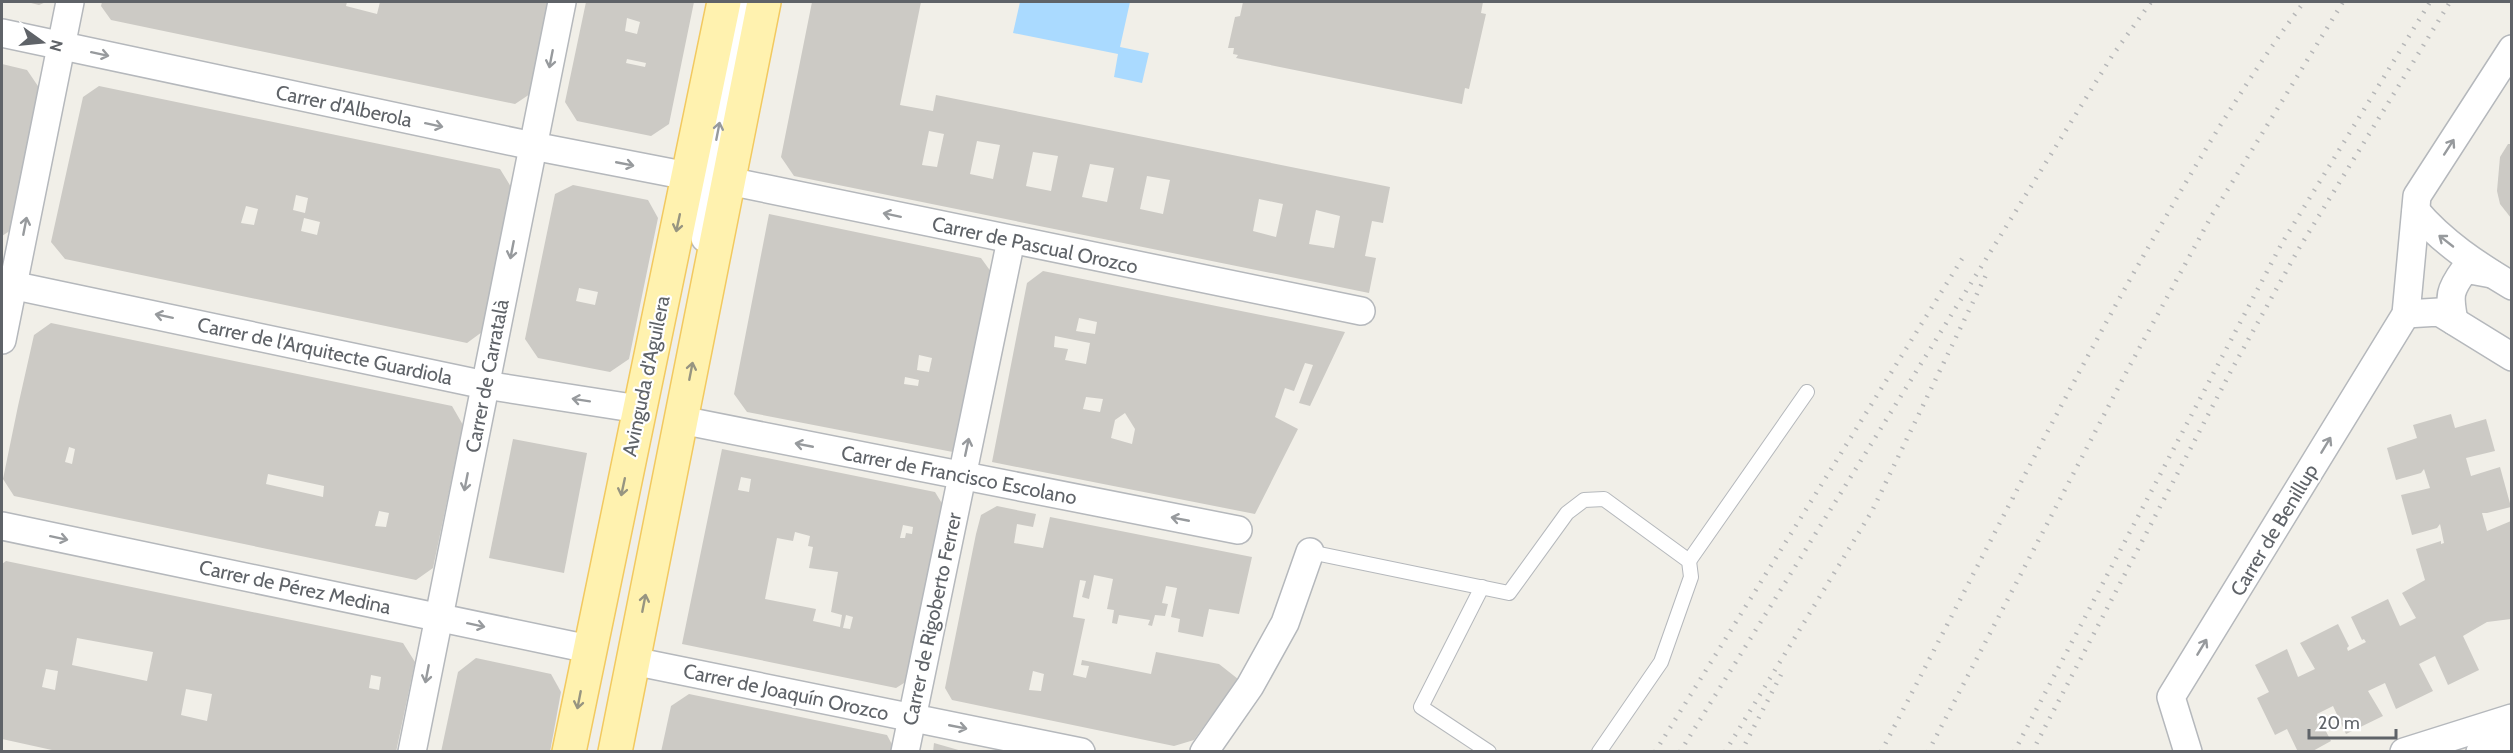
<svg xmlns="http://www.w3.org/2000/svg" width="2513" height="753" font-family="Cabin,sans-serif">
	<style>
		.water { fill: #aadaff }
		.building { fill: #cccac5; fill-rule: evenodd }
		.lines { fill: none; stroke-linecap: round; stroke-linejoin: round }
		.lane-casing { stroke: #b5b8bc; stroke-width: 16 }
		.street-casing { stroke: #b5b8bc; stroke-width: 30 }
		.primary-casing { stroke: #f2c960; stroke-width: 36 }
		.lane { stroke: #fff; stroke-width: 14 }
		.street { stroke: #fff; stroke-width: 27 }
		.primary { stroke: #fff2af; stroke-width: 33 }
		.rail { stroke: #b6b7b8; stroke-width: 4.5; stroke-dasharray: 1.5 8; stroke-linecap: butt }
		.oneway { stroke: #979a9d }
		.oneway2 { stroke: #979581 }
		.labels { text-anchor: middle; stroke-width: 4.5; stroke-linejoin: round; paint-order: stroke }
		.street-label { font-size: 20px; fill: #5f6368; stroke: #fff }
	</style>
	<rect width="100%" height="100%" fill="#f1efe8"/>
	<polygon class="water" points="1020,2 1130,2 1120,47 1149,53 1142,83 1114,77 1118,54 1013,33"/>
	<g class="building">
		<polygon points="27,2 46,2 39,5"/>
		<polygon points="102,2 347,2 346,6 377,14 380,2 550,2 533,92 515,104 111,20 101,6"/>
		<path d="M 586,2 L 694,2 L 669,124 L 651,136 L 577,121 L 565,102 ZM 627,18 L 640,22 L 637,34 L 625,31 ZM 627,59 L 646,63 L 645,67 L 626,63 Z"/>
		<path d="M 812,2 L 921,2 L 900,105 L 933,111 L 936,95 L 1390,187 L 1383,223 L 1372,221 L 1365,256 L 1376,258 L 1369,293 L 794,176 L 781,157 ZM 929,131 L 944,134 L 937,167 L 922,165 ZM 977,141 L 1000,145 L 993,179 L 970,174 ZM 1033,152 L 1058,156 L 1051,191 L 1026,186 ZM 1090,164 L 1114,168 L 1107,202 L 1082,197 ZM 1147,176 L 1170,180 L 1163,214 L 1140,209 ZM 1259,199 L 1283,204 L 1276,237 L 1253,231 ZM 1316,210 L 1340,216 L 1334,248 L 1309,244 Z"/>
		<polygon points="1243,2 1483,2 1481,13 1486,14 1469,89 1465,88 1462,104 1236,58 1238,55 1233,54 1234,48 1228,48 1235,17 1240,16"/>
		<polygon points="2,64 27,70 40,89 11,230 2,236"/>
		<path d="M 99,86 L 500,169 L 511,187 L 482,332 L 467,343 L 65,259 L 51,242 L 83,97 ZM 296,195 L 308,198 L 305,213 L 293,210 ZM 246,206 L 258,209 L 254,225 L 241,223 ZM 304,218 L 320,222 L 317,235 L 301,231 Z"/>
		<polygon points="2508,144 2511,144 2511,218 2500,204 2497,191 2500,157"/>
		<path d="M 573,185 L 648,200 L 658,218 L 629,359 L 610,372 L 538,358 L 525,339 L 555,194 ZM 579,288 L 598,292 L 595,305 L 576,301 Z"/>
		<path d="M 769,214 L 981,258 L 994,276 L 958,453 L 747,412 L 734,394 ZM 919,355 L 932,358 L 929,372 L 917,370 ZM 905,377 L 919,380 L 918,386 L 904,384 Z"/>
		<path d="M 1043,271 L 1345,332 L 1310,406 L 1299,403 L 1313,365 L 1305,363 L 1294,391 L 1285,388 L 1275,417 L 1298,429 L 1255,514 L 992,462 L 1027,283 ZM 1079,318 L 1097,322 L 1095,334 L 1076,331 ZM 1055,336 L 1090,343 L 1086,364 L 1065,360 L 1068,349 L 1054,347 ZM 1086,397 L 1103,399 L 1100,412 L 1083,409 ZM 1125,413 L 1135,429 L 1132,444 L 1111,438 L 1115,420 Z"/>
		<path d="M 51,323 L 452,406 L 463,425 L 433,568 L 416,580 L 14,496 L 3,479 L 18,406 L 34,335 ZM 69,447 L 75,449 L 72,464 L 65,462 ZM 268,474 L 324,486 L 323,497 L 266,484 ZM 379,511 L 389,513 L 386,527 L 375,526 Z"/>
		<polygon points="2451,414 2455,428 2486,419 2495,451 2466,458 2471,476 2500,467 2511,507 2487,513 2482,513 2487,531 2511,521 2511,619 2487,622 2463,636 2479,670 2448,685 2435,656 2419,664 2433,691 2396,709 2385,683 2368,691 2383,716 2346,734 2333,706 2317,714 2331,741 2311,752 2298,752 2287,729 2275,735 2257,698 2269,692 2255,665 2287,649 2298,677 2315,669 2300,643 2338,624 2349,646 2347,648 2348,651 2366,642 2364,639 2362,640 2351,617 2388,599 2400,626 2416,618 2402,593 2425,580 2416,549 2441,541 2441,544 2444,543 2440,524 2437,528 2412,535 2401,495 2430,488 2424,469 2421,473 2396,480 2387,448 2417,438 2413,425"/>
		<polygon points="513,439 587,453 564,573 489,558"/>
		<path d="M 722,449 L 935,492 L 946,510 L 912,678 L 896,688 L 682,644 ZM 741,477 L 751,479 L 749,492 L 738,490 ZM 903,525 L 913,527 L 912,534 L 906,533 L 905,538 L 900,538 ZM 795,532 L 810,536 L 808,546 L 813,547 L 809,568 L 838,572 L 831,612 L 842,615 L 840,627 L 813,621 L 816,609 L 765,599 L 777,538 L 793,541 ZM 846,615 L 853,617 L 850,629 L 843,628 Z"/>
		<path d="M 997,506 L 1036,514 L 1033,527 L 1017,524 L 1014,543 L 1043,548 L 1050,517 L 1252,557 L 1239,614 L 1209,609 L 1203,637 L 1178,632 L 1180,619 L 1171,617 L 1177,588 L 1166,586 L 1162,603 L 1168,604 L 1165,616 L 1155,615 L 1152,626 L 1148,625 L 1150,620 L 1119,615 L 1117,624 L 1112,623 L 1114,610 L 1107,609 L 1113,579 L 1094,575 L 1089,599 L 1082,597 L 1086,581 L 1080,580 L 1073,617 L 1085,619 L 1073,675 L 1086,678 L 1089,666 L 1081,665 L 1082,660 L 1151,674 L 1156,652 L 1219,664 L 1238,679 L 1194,740 L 1174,746 L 952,700 L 945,688 L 976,534 L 981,515 ZM 1033,671 L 1044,674 L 1041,691 L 1029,690 Z"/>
		<path d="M 6,561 L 403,643 L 415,662 L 396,752 L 61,752 L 2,739 L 2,564 ZM 77,638 L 153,652 L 147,681 L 72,665 ZM 46,669 L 58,671 L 55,690 L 42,687 ZM 371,675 L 381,677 L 379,690 L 369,688 ZM 186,689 L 212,694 L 207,721 L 181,715 Z"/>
		<polygon points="476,658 551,674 561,692 550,752 441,752 458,672"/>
		<polygon points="689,694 887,735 896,752 661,752 671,706"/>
		<polygon points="934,743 962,751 962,752 933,752"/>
	</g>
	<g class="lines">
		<defs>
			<g id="lane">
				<polyline points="1310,552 1509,593 1567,513 1584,500 1604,499 1689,561 1691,577 1661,662 1599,752"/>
				<polyline points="1689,561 1807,392"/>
				<polyline points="1482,587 1421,707 1489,752"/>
			</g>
			<g id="street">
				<polyline points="2,33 533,146 688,176"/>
				<polyline points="709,177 1361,311"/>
				<path d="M 2416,211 C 2442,242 2477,265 2512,286"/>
				<polyline points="705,238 709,177 744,2"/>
				<polyline points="2,283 485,385 639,409"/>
				<polyline points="2406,314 2439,312 2512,357"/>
				<path d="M 2454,321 C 2449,295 2449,291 2465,269 L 2492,274"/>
				<polyline points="2,340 70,2"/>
				<polyline points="681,420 1238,530"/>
				<polyline points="2,526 589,649"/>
				<polyline points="633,661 1081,752"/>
				<polyline points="412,752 562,2"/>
				<polyline points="905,752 1011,240"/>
				<polyline points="1204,752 1250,686 1285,623 1310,552"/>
				<polyline points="2188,752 2171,697 2406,314 2417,196 2512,49"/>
				<polyline points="2404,752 2512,718"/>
				<polyline points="2480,752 2512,739"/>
			</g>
			<g id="primary">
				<polyline points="569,752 724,2"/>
				<polyline points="615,752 764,2"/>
			</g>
		</defs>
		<use href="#lane" class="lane-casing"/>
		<use href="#street" class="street-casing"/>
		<use href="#primary" class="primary-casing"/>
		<use href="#lane" class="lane"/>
		<use href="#street" class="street"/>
		<use href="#primary" class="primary"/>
		<g class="rail">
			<polyline points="1655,752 1965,254"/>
			<polyline points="1680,752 2112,56 2151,2"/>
			<polyline points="1725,752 1872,511 1987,273"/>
			<polyline points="1741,752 1784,669"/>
			<path d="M 1881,752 C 1965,592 2045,431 2133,274 C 2186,181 2240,87 2304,2"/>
			<polyline points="1928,752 2129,367 2212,215 2343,2"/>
			<polyline points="2014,752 2282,243 2430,2"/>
			<polyline points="2032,752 2232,369 2298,250 2450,2"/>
		</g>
	</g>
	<defs><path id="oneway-shaft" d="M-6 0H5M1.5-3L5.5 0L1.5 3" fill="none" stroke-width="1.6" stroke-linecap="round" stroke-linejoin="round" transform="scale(1.5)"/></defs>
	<g class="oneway">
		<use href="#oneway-shaft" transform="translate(100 54) rotate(12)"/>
		<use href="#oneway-shaft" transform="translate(551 59) rotate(101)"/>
		<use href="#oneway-shaft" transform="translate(434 125) rotate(12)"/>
		<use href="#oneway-shaft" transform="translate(718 131) rotate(-79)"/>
		<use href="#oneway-shaft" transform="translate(2449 147) rotate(-57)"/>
		<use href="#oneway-shaft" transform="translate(625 164) rotate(11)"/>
		<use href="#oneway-shaft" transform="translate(892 215) rotate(-168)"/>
		<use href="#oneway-shaft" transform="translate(25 226) rotate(-79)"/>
		<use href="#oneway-shaft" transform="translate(2446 241) rotate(-142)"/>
		<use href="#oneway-shaft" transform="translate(512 250) rotate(101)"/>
		<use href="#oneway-shaft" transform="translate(164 316) rotate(-168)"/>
		<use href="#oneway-shaft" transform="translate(581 400) rotate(-171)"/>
		<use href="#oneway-shaft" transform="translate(804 445) rotate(-169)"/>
		<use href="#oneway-shaft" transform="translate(2326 445) rotate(-59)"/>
		<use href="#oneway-shaft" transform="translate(967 447) rotate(-78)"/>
		<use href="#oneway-shaft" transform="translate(466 482) rotate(101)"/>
		<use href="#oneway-shaft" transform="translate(1180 519) rotate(-169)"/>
		<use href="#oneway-shaft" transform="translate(59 538) rotate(12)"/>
		<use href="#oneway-shaft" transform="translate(476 625) rotate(12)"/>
		<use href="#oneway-shaft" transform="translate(2202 647) rotate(-59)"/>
		<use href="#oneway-shaft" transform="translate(427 674) rotate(101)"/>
		<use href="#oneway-shaft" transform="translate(958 727) rotate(11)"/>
	</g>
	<g class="oneway2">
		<use href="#oneway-shaft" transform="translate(678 223) rotate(102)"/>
		<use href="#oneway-shaft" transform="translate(691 371) rotate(-79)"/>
		<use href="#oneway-shaft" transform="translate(623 487) rotate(102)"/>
		<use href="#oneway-shaft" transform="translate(644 603) rotate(-79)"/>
		<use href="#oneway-shaft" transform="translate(579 700) rotate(101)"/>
	</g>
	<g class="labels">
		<g class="street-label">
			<text transform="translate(344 106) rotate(12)" y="7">Carrer d'Alberola</text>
			<text transform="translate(1035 245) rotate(12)" y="7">Carrer de Pascual Orozco</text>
			<text transform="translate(325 351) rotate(12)" y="7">Carrer de l'Arquitecte Guardiola</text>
			<text transform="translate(487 376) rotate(-79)" y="7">Carrer de Carratalà</text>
			<text transform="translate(646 376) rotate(-78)" y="7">Avinguda d'Aguilera</text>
			<text transform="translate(959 475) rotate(11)" y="7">Carrer de Francisco Escolano</text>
			<text transform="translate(2274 530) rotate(-59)" y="7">Carrer de Benillup</text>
			<text transform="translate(295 587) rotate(12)" y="7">Carrer de Pérez Medina</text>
			<text transform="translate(932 619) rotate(-78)" y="7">Carrer de Rigoberto Ferrer</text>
			<text transform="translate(786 692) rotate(12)" y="7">Carrer de Joaquín Orozco</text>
		</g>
	</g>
	<rect width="2513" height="753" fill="none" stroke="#5f6368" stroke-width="6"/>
	<g transform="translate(42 42) rotate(105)" stroke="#ffffff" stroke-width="4.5" paint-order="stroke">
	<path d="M0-4.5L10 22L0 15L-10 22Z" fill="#5f6368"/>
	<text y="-9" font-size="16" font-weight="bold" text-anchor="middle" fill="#5f6368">N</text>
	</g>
	<path d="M2309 729v9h87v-9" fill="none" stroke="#5f6368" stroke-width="3"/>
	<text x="2318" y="729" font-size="18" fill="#5f6368" stroke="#ffffff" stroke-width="4.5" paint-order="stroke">20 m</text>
</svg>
